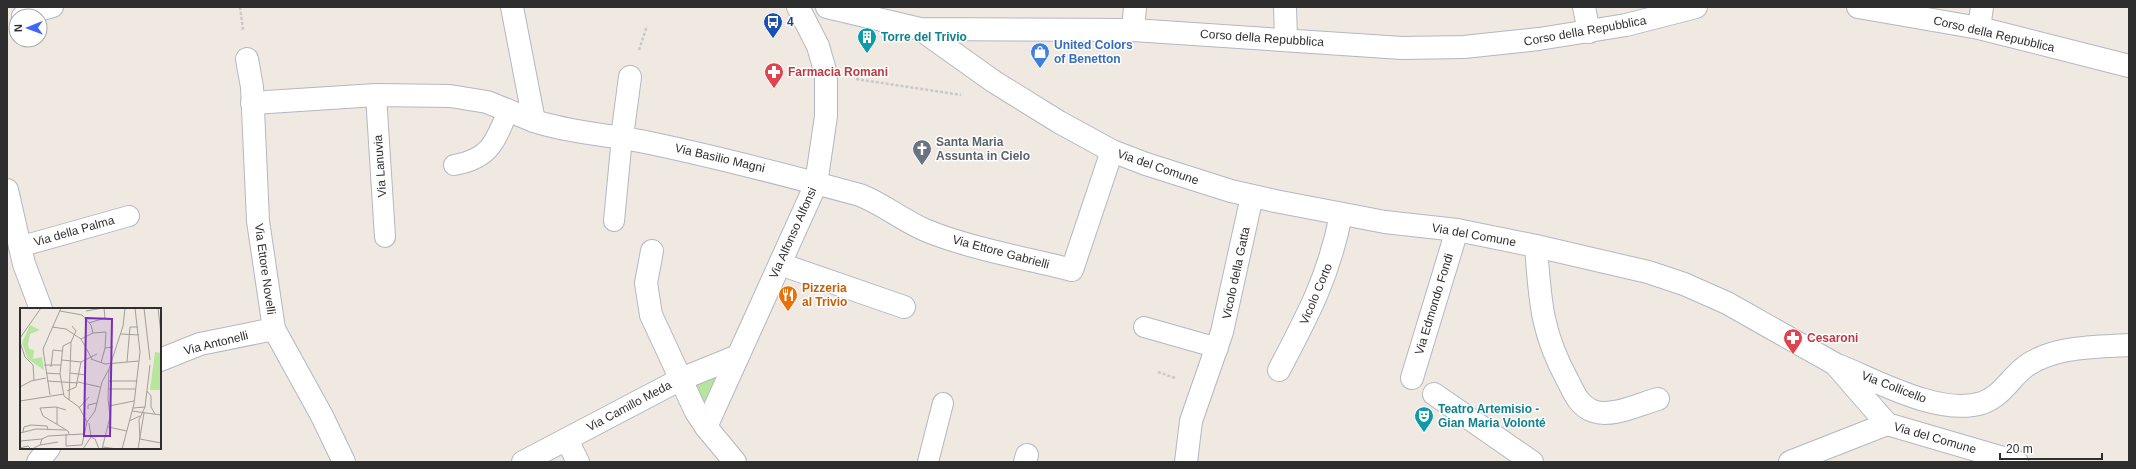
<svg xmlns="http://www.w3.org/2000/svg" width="2136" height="469" font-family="Arial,sans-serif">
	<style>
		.green { fill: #b6e59e }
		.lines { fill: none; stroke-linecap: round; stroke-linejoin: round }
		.lane-casing { stroke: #b4b7c1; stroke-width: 22 }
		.street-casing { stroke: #b4b7c1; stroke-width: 24 }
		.path { stroke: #c9c9c9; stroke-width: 2.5; stroke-dasharray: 3 2; stroke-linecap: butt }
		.lane { stroke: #fff; stroke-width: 20 }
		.street { stroke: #fff; stroke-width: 22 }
		.labels { text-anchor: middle; stroke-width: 3; stroke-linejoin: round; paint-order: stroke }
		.transit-label { font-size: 12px; font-weight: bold; fill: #164399; stroke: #fff; text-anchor: start }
		.street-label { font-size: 12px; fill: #2e2e2e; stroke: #fff }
		.culture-label { font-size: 12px; font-weight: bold; fill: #0d838f; stroke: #fff; text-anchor: start }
		.shop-label { font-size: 12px; font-weight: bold; fill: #366cbe; stroke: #fff; text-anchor: start }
		.health-label { font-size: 12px; font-weight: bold; fill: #be3a42; stroke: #fff; text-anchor: start }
		.worship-label { font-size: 12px; font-weight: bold; fill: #5b616d; stroke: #fff; text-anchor: start }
		.food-label { font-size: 12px; font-weight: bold; fill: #c56008; stroke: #fff; text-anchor: start }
		.inset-road { fill: none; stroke: #a29e99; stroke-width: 1 }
		.view { fill: #7b2cbf; fill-opacity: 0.15; stroke: #7b2cbf; stroke-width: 2 }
		.inset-edge { fill: none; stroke: #2e2e2e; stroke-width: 2 }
	</style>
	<rect width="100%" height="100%" fill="#efe9e1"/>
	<polygon class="green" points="724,369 705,413 691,381"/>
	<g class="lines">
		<defs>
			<g id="lane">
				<polyline points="22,16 53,7"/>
				<polyline points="376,95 385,237"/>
				<path d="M 454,165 C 490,159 495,142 508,111"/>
				<polyline points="614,221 622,137"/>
				<polyline points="19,247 129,216"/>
				<polyline points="1144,327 1218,348"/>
				<polyline points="928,462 943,403"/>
			</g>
			<g id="street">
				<path d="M 512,7 L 534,121 C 571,133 612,135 650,143 C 721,158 790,176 860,195 C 883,204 902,220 925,230 C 968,248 1025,258 1072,270 L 1112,151"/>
				<polyline points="827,7 920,29 1133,30 1402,48 1464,47 1539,39 1626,25 1696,7"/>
				<polyline points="1285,7 1286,39"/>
				<polyline points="1584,7 1589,32"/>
				<polyline points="1858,7 1979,28 2129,66"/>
				<polyline points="1979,28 1982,7"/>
				<polyline points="920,29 993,81 1059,122 1112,151 1146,164 1231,191 1275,201 1385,222 1457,230 1536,246 1648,272 1684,284 1727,303 1835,364 1887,424 2017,462"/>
				<polyline points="1133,30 1135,7"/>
				<polyline points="247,59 252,87 258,221 274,329 322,416 344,462"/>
				<polyline points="252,103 376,95 450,96 487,102 534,121"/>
				<polyline points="622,137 630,77"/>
				<polyline points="7,190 24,264 41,309"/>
				<path d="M 1536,246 C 1540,300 1541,332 1568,381 C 1574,393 1579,406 1593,411 C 1612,418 1639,404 1658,399"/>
				<polyline points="652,251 646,283 651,315 696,412 706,427 735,462"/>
				<polyline points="780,264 904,307"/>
				<polyline points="160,360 200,344 274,329"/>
				<path d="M 1840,366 C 1879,382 1940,416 1982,403 C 2002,396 2010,378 2026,366 C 2054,346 2096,347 2129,345"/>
				<path d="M 1279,370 C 1307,317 1330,274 1341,214"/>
				<polyline points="1412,378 1457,230"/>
				<polyline points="1434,394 1532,462"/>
				<polyline points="706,427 816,184 826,116 826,74 818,46 798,7"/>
				<polyline points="567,440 578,462"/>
				<polyline points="38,462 49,448"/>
				<polyline points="523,462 681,379 738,356"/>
				<polyline points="1025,462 1027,455"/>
				<polyline points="1186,462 1191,421 1222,332 1252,196"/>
				<polyline points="1790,462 1887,424"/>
			</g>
		</defs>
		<use href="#lane" class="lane-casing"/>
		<use href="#street" class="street-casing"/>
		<g class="path">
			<polyline points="240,7 243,30"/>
			<polyline points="639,50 647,26"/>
			<polyline points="856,79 961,95"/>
			<polyline points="1158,372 1175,378"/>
		</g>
		<use href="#lane" class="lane"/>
		<use href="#street" class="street"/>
	</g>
	<defs>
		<symbol id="bus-pin" viewBox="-11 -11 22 30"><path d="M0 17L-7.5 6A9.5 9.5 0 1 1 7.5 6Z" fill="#1a4fb4" stroke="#fff"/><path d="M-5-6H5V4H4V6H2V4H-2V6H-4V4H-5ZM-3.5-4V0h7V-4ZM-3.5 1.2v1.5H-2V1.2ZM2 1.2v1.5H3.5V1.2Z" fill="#fff"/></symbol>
		<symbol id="building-pin" viewBox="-11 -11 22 30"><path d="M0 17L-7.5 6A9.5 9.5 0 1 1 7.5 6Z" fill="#0f9aa8" stroke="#fff"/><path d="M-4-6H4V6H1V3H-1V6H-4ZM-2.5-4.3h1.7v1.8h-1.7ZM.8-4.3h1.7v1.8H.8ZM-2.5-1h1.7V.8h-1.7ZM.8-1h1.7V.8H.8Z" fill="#fff"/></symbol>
		<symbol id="shop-pin" viewBox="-11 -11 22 30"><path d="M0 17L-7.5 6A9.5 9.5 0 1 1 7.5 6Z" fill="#3f7fe0" stroke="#fff"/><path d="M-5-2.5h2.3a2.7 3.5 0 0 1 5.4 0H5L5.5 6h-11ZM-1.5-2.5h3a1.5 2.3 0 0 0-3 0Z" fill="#fff"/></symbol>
		<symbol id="pharmacy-pin" viewBox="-11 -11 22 30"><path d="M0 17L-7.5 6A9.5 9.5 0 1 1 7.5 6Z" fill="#e0444e" stroke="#fff"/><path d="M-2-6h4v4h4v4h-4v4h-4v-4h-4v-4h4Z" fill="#fff"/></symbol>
		<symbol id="church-pin" viewBox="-11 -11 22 30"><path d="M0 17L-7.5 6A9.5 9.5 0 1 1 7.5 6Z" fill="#6b7280" stroke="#fff"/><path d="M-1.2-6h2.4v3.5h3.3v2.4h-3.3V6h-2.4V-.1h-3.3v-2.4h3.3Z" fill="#fff"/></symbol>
		<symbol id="restaurant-pin" viewBox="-11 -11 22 30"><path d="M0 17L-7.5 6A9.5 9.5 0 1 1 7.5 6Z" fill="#e8710a" stroke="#fff"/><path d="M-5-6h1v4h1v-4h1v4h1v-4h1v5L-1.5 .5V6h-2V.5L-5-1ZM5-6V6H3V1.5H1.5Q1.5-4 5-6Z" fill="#fff"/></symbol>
		<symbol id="theatre-pin" viewBox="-11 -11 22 30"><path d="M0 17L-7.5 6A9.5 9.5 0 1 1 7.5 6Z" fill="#0f9aa8" stroke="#fff"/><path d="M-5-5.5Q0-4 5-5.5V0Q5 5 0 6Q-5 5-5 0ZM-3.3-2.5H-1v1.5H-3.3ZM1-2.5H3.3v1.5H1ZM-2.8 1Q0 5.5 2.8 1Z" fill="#fff"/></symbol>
	</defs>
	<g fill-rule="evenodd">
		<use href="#bus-pin" x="762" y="11" width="22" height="30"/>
		<use href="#building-pin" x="856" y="26" width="22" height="30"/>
		<use href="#shop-pin" x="1029" y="41" width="22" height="30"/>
		<use href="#pharmacy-pin" x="763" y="61" width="22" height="30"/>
		<use href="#church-pin" x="911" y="138" width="22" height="30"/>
		<use href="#restaurant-pin" x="777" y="284" width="22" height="30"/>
		<use href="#pharmacy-pin" x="1782" y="327" width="22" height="30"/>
		<use href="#theatre-pin" x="1413" y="405" width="22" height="30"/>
	</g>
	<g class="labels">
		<g class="transit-label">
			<text x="787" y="26">4</text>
		</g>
		<g class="street-label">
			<text transform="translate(1585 31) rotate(-10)" y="4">Corso della Repubblica</text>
			<text transform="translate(1994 34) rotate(13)" y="4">Corso della Repubblica</text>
			<text transform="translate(1262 38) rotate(4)" y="4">Corso della Repubblica</text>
			<text transform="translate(720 158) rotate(13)" y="4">Via Basilio Magni</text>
			<text transform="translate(380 166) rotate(-94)" y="4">Via Lanuvia</text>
			<text transform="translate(1158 167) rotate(19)" y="4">Via del Comune</text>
			<text transform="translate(74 231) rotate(-16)" y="4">Via della Palma</text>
			<text transform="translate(793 233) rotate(-66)" y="4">Via Alfonso Alfonsi</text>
			<text transform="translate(1474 235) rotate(10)" y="4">Via del Comune</text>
			<text transform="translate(1001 252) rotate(15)" y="4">Via Ettore Gabrielli</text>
			<text transform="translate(265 269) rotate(82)" y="4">Via Ettore Novelli</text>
			<text transform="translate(1236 273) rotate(-78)" y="4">Vicolo della Gatta</text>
			<text transform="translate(1316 294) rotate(-67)" y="4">Vicolo Corto</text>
			<text transform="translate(1434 304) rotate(-73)" y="4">Via Edmondo Fondi</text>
			<text transform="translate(216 343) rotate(-14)" y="4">Via Antonelli</text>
			<text transform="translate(1894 387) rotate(21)" y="4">Via Collicello</text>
			<text transform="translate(629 406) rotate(-28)" y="4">Via Camillo Meda</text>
			<text transform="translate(1935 438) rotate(16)" y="4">Via del Comune</text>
		</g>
		<g class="culture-label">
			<text x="881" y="41">Torre del Trivio</text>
			<text x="1438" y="413">Teatro Artemisio -<tspan x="1438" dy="14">Gian Maria Volonté</tspan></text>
		</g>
		<g class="shop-label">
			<text x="1054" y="49">United Colors<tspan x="1054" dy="14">of Benetton</tspan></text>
		</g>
		<g class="health-label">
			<text x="788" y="76">Farmacia Romani</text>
			<text x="1807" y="342">Cesaroni</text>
		</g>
		<g class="worship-label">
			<text x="936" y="146">Santa Maria<tspan x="936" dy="14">Assunta in Cielo</tspan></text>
		</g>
		<g class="food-label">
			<text x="802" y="292">Pizzeria<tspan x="802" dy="14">al Trivio</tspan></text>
		</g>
	</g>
	<g transform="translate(20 308)">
		<rect width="141" height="141" fill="#efe9e1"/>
		<path d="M 10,17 L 20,22 L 10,26 L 8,36 L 9,41 L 14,42 L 13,51 L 22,49 L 24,62 L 8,51 L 2,35 ZM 135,44 L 141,45 L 141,82 L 130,82 Z" fill="#b6e59e"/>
		<path class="inset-road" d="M 124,0 L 130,52M 138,0 L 141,26M 40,3 L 62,7 L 71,17 L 73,25M 66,3 L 83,0M 69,15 L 85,10 L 84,0M 32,19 L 46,21 L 61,31 L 72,51M 101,26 L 119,27M 0,30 L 21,0M 61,31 L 73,25 L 86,24 L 85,40M 0,34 L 5,49 L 13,57 L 14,72M 51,34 L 43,38 L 40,66 L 44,88 L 59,99 L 67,114M 71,51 L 85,56 L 119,53M 42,52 L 61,54M 107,54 L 110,19 L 118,19M 81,55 L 85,40 L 93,39M 24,57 L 41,57M 31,59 L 33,42 L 42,43M 26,65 L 40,66M 50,65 L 66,67M 27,73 L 58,75M 89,73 L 117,73M 58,74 L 80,79M 0,79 L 11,73 L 26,70M 88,81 L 116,81M 47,83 L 56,79 L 61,54 L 77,46M 127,83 L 131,88 L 131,99 L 135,106M 30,87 L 23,41 L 41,0M 49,92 L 51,34 L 56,23 L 52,18M 0,93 L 44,86M 89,98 L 114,93M 59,100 L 69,89M 113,100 L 125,99M 68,101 L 68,97 L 77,95M 46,102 L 36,99 L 20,100 L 23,108 L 48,123 L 49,126M 112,103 L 141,107M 109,113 L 120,108M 69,115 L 71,129 L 75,131 L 79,141M 37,116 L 37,99M 88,119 L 107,123M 3,124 L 4,119 L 11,117 L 27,118 L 28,122M 0,125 L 16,121 L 46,122M 46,126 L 46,138 L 62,137 L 67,114 L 75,103 L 82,74 L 89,61M 120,131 L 119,112 L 125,99 L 130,57M 120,131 L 141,135M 0,133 L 22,131M 20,137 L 38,134M 83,139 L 97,141M 0,140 L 8,138 L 11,141M 12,141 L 20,137 L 22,131 L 28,128 L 63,126M 63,141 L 71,129M 82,141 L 90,109 L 88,91 L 89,61 L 103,18 L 105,0M 102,141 L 114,96 L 120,44 L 115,0M 118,141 L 124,105"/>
		<path class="view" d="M 66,10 L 92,11 L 90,128 L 64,128 Z"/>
		<rect width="141" height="141" class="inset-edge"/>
	</g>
	<rect width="2136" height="469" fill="none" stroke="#2e2e2e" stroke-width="16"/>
	<g transform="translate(28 28) rotate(269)"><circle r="19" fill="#ffffff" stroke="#ababab"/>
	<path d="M0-3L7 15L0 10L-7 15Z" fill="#4264fb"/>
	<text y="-6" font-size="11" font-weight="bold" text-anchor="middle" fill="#2e2e2e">N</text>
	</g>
	<path d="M2000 453v6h102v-6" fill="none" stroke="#2e2e2e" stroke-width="2"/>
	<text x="2006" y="453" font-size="12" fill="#2e2e2e" stroke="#ffffff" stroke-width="3" paint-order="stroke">20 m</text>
</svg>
